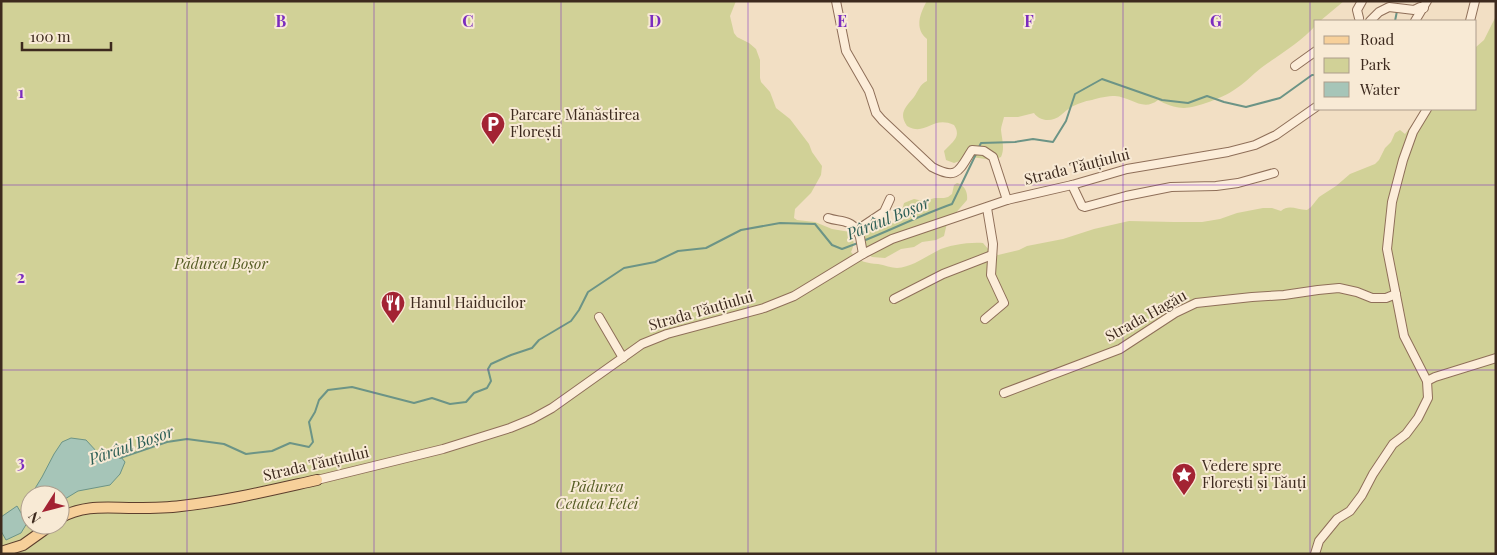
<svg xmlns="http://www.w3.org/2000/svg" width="1497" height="555" font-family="'Playfair Display',serif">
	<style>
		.green { fill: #d1d197; fill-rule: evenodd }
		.water { fill: #a6c5b8; stroke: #6c9486 }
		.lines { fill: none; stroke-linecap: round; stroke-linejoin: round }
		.stream { stroke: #6c9486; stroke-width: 2 }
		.minor-casing { stroke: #8f6f59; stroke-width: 10 }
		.major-casing { stroke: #5c3e2d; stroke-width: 12 }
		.minor { stroke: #fcedd9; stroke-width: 8 }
		.major { stroke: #f7d09a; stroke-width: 10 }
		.grid { fill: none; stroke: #7b2cbf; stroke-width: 1; stroke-opacity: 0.55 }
		.labels { text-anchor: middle; stroke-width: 4; stroke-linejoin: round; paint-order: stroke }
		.poi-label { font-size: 15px; fill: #3d2a1e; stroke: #f8ead5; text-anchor: start }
		.street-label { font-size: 15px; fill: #3d2a1e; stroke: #f8ead5 }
		.park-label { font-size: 15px; font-style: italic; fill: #545c23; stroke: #f8ead5 }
		.water-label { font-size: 16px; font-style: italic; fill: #2c5e55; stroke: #f8ead5 }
		.grid-label { font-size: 16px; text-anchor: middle; font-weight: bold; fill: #7b2cbf; stroke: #f8ead5; stroke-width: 4; stroke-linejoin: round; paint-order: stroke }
	</style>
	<rect width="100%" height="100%" fill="#f2dfc4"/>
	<g class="green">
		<path d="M 1,1 L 736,1 L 730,16 L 734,33 L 737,37 L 749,43 L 756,49 L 760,60 L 760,78 L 761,82 L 770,92 L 776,108 L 790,119 L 809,144 L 812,152 L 822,166 L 821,175 L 811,193 L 795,209 L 794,218 L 797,220 L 815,222 L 832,229 L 850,232 C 854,240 855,244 851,252 C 859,262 866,263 878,264 C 884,265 892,268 897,268 C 912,267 925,257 937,251 C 948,245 969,242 983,243 L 989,250 L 998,255 L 1019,250 L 1027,246 L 1063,239 L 1094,229 L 1129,221 L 1174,222 L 1202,222 L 1220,219 L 1237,213 L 1263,208 L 1272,208 L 1281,211 C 1289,204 1297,210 1307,210 L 1311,207 L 1319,197 L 1336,186 L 1350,174 L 1375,164 L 1379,160 L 1385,148 L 1391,142 L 1395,133 L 1400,130 L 1405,134 L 1414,122 L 1422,109 L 1476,109 L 1476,47 L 1484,40 L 1496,16 L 1496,554 L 1,554 ZM 30,495 L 60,495 L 60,525 L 30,525 Z"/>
		<path d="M 927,1 L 1344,1 L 1320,21 L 1316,21 L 1316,25 C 1300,43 1280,54 1261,68 C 1252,75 1244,84 1234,90 C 1225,97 1195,108 1184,108 C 1175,108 1165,104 1158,100 C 1143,112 1131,97 1115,96 C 1108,96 1098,98 1092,100 C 1085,101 1076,104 1070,108 C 1066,110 1064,113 1061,115 C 1053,122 1040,122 1034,113 L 1018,117 L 1004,117 C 1003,122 1001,126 1001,130 C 1002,140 1005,148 1001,157 L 993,160 L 971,157 L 954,163 L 946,160 L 944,151 C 952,142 962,137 954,125 C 932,115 926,137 907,126 C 898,113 906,107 914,97 C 919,90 919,85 927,81 L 927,39 C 914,29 920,13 927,1 Z"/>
		<path d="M 957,183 C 965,185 968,193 967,200 L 947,223 L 944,236 L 936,240 L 922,242 L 914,247 L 901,249 L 885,258 L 872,257 L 864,251 L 860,235 C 871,225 872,231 883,228 C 894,225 902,213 904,203 L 914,199 L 923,201 L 935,198 L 944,198 L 948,197 L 952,194 L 954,185 Z"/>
	</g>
	<g class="water">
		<polygon points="71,438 86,440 98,453 104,456 117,452 125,462 120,474 110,485 78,491 60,502 60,495 31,495 42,477 54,454 62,442"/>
		<polygon points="17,506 27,523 21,533 6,540 1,531 1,517"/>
	</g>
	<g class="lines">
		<g class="stream">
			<polyline points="1395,21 1397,11"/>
			<polyline points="979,147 981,143 1015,142 1033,139 1053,142 1066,121 1075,94 1102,79 1162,100 1188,103 1207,96 1224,102 1246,107 1280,98 1312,75 1316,75"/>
			<path d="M 863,241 C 893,229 921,215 952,204 L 976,154"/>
			<polyline points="120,458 167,442 187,439 224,444 246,454 272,451 290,443 309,447 313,442 309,422 315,412 319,400 328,390 352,387 414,403 432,398 450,404 466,402 474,393 487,388 491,381 488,369 491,364 511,355 532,348 539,340 571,321 579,310 588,292 624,268 655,262 678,251 706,248 741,230 780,223 815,224 832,245 842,249 858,243"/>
		</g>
		<defs>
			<g id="minor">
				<path d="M 836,1 L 846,51 L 869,91 L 876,113 L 882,120 L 932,167 C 958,181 959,170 972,150 L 984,151 L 993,157 L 1007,200"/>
				<polyline points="1359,18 1357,10 1362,1"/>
				<polyline points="1370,21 1379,12 1389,7 1414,10 1420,7 1424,8"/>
				<polyline points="1415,21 1427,1"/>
				<polyline points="1470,21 1475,1"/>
				<polyline points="1295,66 1316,51"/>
				<polyline points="1072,185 1082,206 1085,207 1126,196 1171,187 1216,186 1238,183 1274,173"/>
				<path d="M 828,218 C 839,222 849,219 857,230"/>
				<polyline points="863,254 860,237 857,230 884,212 890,199"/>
				<polyline points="894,299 943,274 992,255"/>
				<polyline points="599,317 623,358"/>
				<polyline points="985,319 1004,303 991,275 993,244 987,208"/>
				<polyline points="1427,381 1435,377 1496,358"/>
				<polyline points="1004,393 1120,349 1175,313 1196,303 1252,297 1284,295 1318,290 1339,288 1357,292 1372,298 1386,298 1396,294"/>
				<polyline points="317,480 443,449 510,428 532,419 552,408 642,344 667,334 764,308 794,296 863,254 892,239 1007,200 1072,185 1127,169 1228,152 1255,145 1276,135 1316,107"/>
				<polyline points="1315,554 1319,541 1337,519 1350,511 1362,495 1373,474 1393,444 1406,434 1418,418 1428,398 1427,381 1404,336 1387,249 1392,202 1403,160 1413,132 1427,109"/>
			</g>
			<g id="major">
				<path d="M 60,518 C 84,504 108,508 135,508 C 150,508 166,508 181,506 C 227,501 272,490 317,480"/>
				<polyline points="1,552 23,545 51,525"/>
			</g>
		</defs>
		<use href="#minor" class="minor-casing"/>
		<use href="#major" class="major-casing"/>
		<use href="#minor" class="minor"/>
		<use href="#major" class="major"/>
	</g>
	<path class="grid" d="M 187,1 L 187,554M 374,1 L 374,554M 561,1 L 561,554M 748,1 L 748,554M 936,1 L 936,554M 1123,1 L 1123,554M 1310,1 L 1310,554M 1,185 L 1496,185M 1,370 L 1496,370"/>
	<defs>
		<symbol id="parking-pin" viewBox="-11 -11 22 30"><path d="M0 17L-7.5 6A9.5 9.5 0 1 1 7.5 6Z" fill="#a32333" stroke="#f8ead5"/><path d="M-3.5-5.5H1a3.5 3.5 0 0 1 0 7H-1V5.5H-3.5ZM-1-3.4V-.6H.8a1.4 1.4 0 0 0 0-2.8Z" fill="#fff"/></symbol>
		<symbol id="restaurant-pin" viewBox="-11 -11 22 30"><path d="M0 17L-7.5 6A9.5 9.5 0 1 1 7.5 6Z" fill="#a32333" stroke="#f8ead5"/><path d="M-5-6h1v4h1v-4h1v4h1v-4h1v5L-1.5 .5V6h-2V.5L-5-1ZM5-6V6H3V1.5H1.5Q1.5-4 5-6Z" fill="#fff"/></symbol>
		<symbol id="sight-pin" viewBox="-11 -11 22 30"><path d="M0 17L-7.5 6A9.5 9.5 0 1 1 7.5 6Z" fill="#a32333" stroke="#f8ead5"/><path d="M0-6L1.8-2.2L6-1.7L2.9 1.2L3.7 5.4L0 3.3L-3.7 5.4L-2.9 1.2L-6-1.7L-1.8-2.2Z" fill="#fff"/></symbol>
	</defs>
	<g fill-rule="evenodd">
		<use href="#parking-pin" x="479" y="110" width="28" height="38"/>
		<use href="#restaurant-pin" x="379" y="289" width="28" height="38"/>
		<use href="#sight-pin" x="1170" y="461" width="28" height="38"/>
	</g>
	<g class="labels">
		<g class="poi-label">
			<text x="510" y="120">Parcare Mănăstirea<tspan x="510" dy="17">Florești</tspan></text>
			<text x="410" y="308">Hanul Haiducilor</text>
			<text x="1202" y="471">Vedere spre<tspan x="1202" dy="17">Florești și Tăuți</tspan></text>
		</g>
		<g class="street-label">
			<text transform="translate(1077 167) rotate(-14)" y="5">Strada Tăuțiului</text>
			<text transform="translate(701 311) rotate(-16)" y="5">Strada Tăuțiului</text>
			<text transform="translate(1146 316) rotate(-29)" y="5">Strada Hagău</text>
			<text transform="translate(316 464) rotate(-13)" y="5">Strada Tăuțiului</text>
		</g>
		<g class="park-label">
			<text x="221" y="269">Pădurea Boșor</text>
			<text x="597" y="492">Pădurea<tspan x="597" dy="17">Cetatea Fetei</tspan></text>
		</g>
		<g class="water-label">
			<text transform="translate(888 218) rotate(-22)" y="6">Pârâul Boșor</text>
			<text transform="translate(131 445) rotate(-19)" y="6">Pârâul Boșor</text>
		</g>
	</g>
	<g class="grid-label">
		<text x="281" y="27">B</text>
		<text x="468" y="27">C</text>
		<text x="655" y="27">D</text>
		<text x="842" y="27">E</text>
		<text x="1029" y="27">F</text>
		<text x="1216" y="27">G</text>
		<text x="21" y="98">1</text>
		<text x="21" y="283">2</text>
		<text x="21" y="468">3</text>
	</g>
	<rect width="1497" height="555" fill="none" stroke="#3d2a1e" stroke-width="5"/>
	<rect x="1314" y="20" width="162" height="90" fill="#f8ead5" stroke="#ad9d8c"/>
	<rect x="1324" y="36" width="25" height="8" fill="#f7d09a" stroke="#ad9d8c"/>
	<text x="1360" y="45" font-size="15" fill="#3d2a1e">Road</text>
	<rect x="1324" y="58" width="25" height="15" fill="#d1d197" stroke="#ad9d8c"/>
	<text x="1360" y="70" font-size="15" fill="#3d2a1e">Park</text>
	<rect x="1324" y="82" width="25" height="15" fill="#a6c5b8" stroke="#ad9d8c"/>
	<text x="1360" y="95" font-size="15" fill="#3d2a1e">Water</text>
	<g transform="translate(45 510) rotate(234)"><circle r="24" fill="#f8ead5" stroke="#ad9d8c"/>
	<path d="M0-4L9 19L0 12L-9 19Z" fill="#a32333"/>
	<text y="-8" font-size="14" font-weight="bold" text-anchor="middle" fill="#3d2a1e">N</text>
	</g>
	<path d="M22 42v8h89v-8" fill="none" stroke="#3d2a1e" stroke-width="2.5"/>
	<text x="30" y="42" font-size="15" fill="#3d2a1e" stroke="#f8ead5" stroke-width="4" paint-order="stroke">100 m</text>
</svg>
